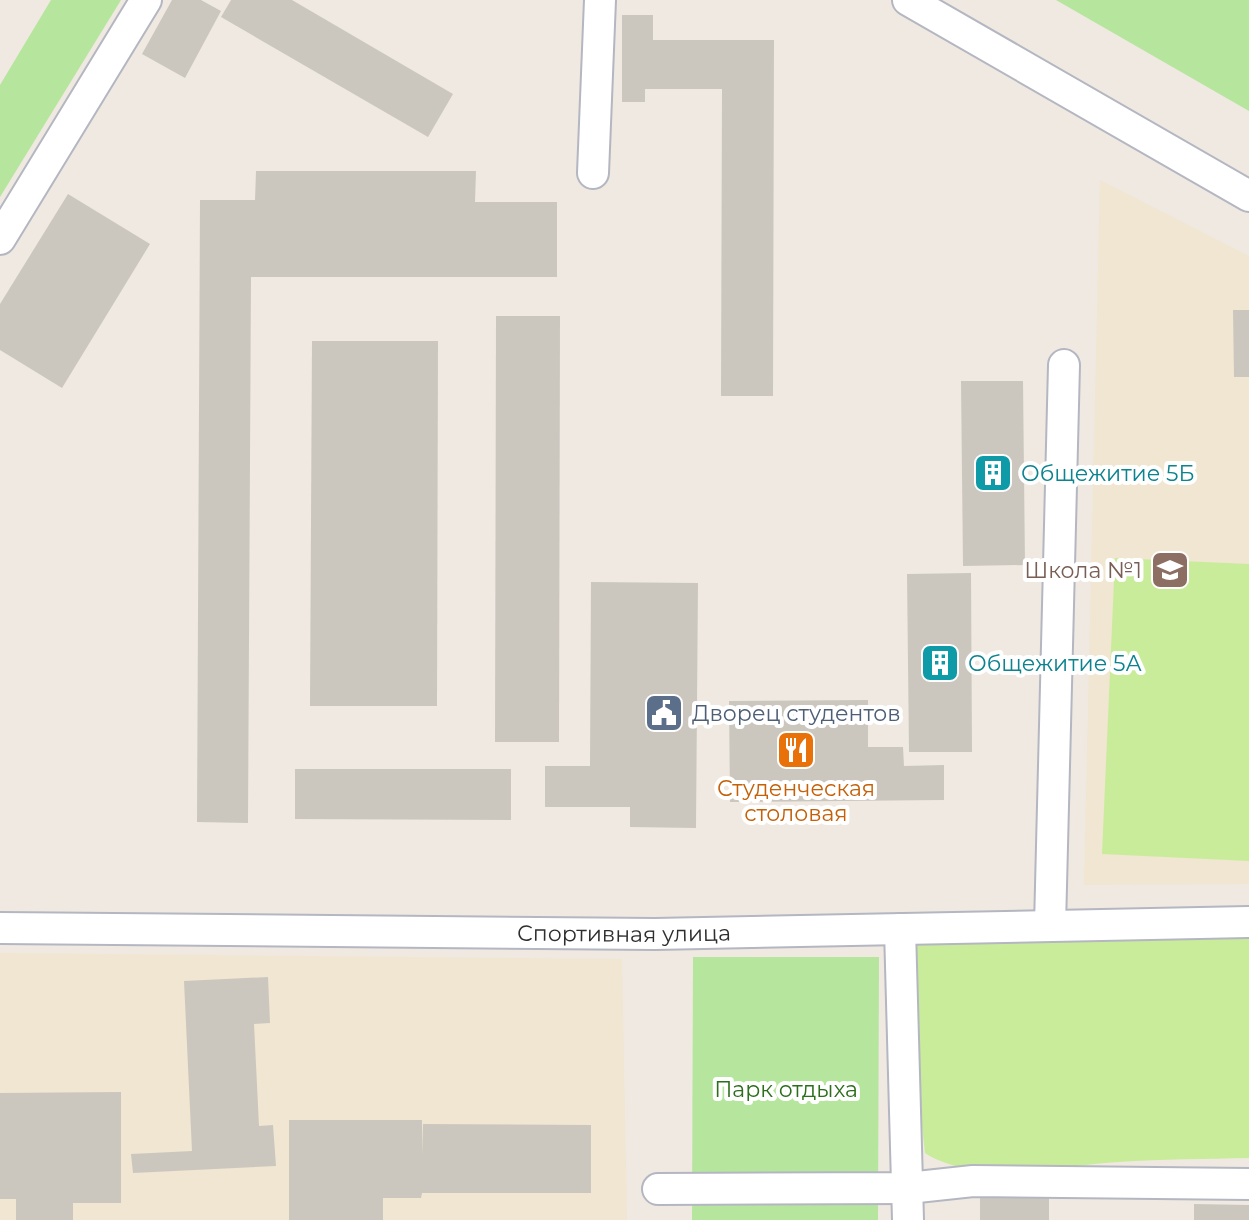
<svg xmlns="http://www.w3.org/2000/svg" width="1249" height="1220" font-family="Montserrat,sans-serif">
	<style>
		.education { fill: #f0e6d1 }
		.green { fill: #b6e59e }
		.pitch { fill: #c9ec9a }
		.building { fill: #cbc7bf }
		.lines { fill: none; stroke-linecap: round; stroke-linejoin: round }
		.minor-casing { stroke: #b4b7c1; stroke-width: 34 }
		.minor { stroke: #fff; stroke-width: 30 }
		.labels { text-anchor: middle; stroke-width: 8; stroke-linejoin: round; paint-order: stroke }
		.culture-label { font-size: 22px; fill: #0d838f; stroke: #fff; text-anchor: start }
		.education-label { font-size: 22px; fill: #785e54; stroke: #fff; text-anchor: end }
		.service-label { font-size: 22px; fill: #4e5e75; stroke: #fff; text-anchor: start }
		.food-label { font-size: 22px; fill: #c56008; stroke: #fff }
		.street-label { font-size: 22px; fill: #2e2e2e; stroke: #fff }
		.park-label { font-size: 22px; fill: #2c6e1b; stroke: #fff }
	</style>
	<rect width="100%" height="100%" fill="#efe9e1"/>
	<g class="education">
		<polygon points="1100,180 1249,256 1249,884 1084,885"/>
		<polygon points="0,953 622,959 627,1220 0,1220"/>
	</g>
	<g class="green">
		<polygon points="51,0 121,0 0,197 0,85"/>
		<polygon points="1056,0 1249,0 1249,111"/>
		<polygon points="693,957 879,957 878,1220 692,1220"/>
	</g>
	<g class="pitch">
		<polygon points="1115,558 1249,564 1249,861 1102,854"/>
		<path d="M 900,929 L 1249,931 L 1249,1158 C 1206,1159 1162,1159 1119,1162 C 1065,1165 973,1185 925,1153 Z"/>
	</g>
	<g class="building">
		<polygon points="172,0 201,0 221,11 185,78 142,54"/>
		<polygon points="231,0 292,0 453,94 428,137 221,17"/>
		<polygon points="622,15 653,15 653,40 774,40 773,396 721,396 722,89 645,89 645,102 622,102"/>
		<polygon points="256,171 476,171 475,202 557,202 557,277 251,277 248,823 197,822 200,200 255,200"/>
		<polygon points="68,194 150,244 62,388 0,350 0,304"/>
		<polygon points="1233,310 1249,310 1249,377 1234,377"/>
		<polygon points="496,316 560,316 559,742 495,742"/>
		<polygon points="312,341 438,341 437,706 310,706"/>
		<polygon points="961,381 1023,381 1025,565 963,566"/>
		<polygon points="971,573 972,752 909,752 907,574"/>
		<polygon points="591,582 698,583 696,828 630,827 630,807 545,807 545,766 590,766"/>
		<polygon points="868,700 868,747 903,747 904,766 944,765 944,800 730,802 729,701"/>
		<polygon points="295,769 511,769 511,820 295,819"/>
		<polygon points="268,977 270,1023 254,1024 259,1126 273,1125 276,1166 133,1173 131,1154 192,1151 184,981"/>
		<polygon points="121,1092 121,1203 73,1203 73,1220 16,1220 16,1199 0,1199 0,1093"/>
		<polygon points="289,1120 422,1120 422,1155 423,1124 591,1125 591,1193 422,1193 421,1198 383,1198 383,1220 289,1220"/>
		<rect x="980" y="1194" width="69" height="26"/>
		<polygon points="1194,1204 1249,1205 1249,1220 1194,1220"/>
	</g>
	<g class="lines">
		<defs>
			<g id="minor">
				<polyline points="908,0 1249,196"/>
				<polyline points="593,173 600,0"/>
				<polyline points="0,239 146,0"/>
				<polyline points="1050,926 1064,365"/>
				<path id="s1" d="M 0,928 L 655,934 L 1249,922"/>
				<polyline points="900,929 908,1220"/>
				<polyline points="658,1189 908,1188 973,1181 1249,1184"/>
			</g>
		</defs>
		<use href="#minor" class="minor-casing"/>
		<use href="#minor" class="minor"/>
	</g>
	<defs>
		<symbol id="building-square" viewBox="-11 -11 22 22"><rect x="-9" y="-9" width="18" height="18" rx="4" fill="#0f9aa8" stroke="#fff"/><path d="M-4-6H4V6H1V3H-1V6H-4ZM-2.5-4.3h1.7v1.8h-1.7ZM.8-4.3h1.7v1.8H.8ZM-2.5-1h1.7V.8h-1.7ZM.8-1h1.7V.8H.8Z" fill="#fff"/></symbol>
		<symbol id="school-square" viewBox="-11 -11 22 22"><rect x="-9" y="-9" width="18" height="18" rx="4" fill="#8d6e63" stroke="#fff"/><path d="M0-5L7-2L0 1L-7-2ZM-4 1L0 2.5L4 1V4Q0 6-4 4Z" fill="#fff"/></symbol>
		<symbol id="civic-square" viewBox="-11 -11 22 22"><rect x="-9" y="-9" width="18" height="18" rx="4" fill="#5c6f8a" stroke="#fff"/><path d="M-.6-6.5H3V-4.5H.6V-3L4-1V1h2V6H-6V1h2V-1L-.6-3ZM-1.2 2.5V6h2.4V2.5Z" fill="#fff"/></symbol>
		<symbol id="restaurant-square" viewBox="-11 -11 22 22"><rect x="-9" y="-9" width="18" height="18" rx="4" fill="#e8710a" stroke="#fff"/><path d="M-5-6h1v4h1v-4h1v4h1v-4h1v5L-1.5 .5V6h-2V.5L-5-1ZM5-6V6H3V1.5H1.5Q1.5-4 5-6Z" fill="#fff"/></symbol>
	</defs>
	<g fill-rule="evenodd">
		<use href="#building-square" x="971" y="451" width="44" height="44"/>
		<use href="#school-square" x="1148" y="548" width="44" height="44"/>
		<use href="#building-square" x="918" y="641" width="44" height="44"/>
		<use href="#civic-square" x="642" y="691" width="44" height="44"/>
		<use href="#restaurant-square" x="774" y="728" width="44" height="44"/>
	</g>
	<g class="labels">
		<g class="culture-label">
			<text x="1021" y="481">Общежитие 5Б</text>
			<text x="968" y="671">Общежитие 5А</text>
		</g>
		<g class="education-label">
			<text x="1142" y="578">Школа №1</text>
		</g>
		<g class="service-label">
			<text x="692" y="721">Дворец студентов</text>
		</g>
		<g class="food-label">
			<text x="796" y="796">Студенческая<tspan x="796" dy="25">столовая</tspan></text>
		</g>
		<g class="street-label">
			<text dy="8" stroke="none"><textPath href="#s1" startOffset="624">Спортивная улица</textPath></text>
		</g>
		<g class="park-label">
			<text x="786" y="1097">Парк отдыха</text>
		</g>
	</g>
</svg>
